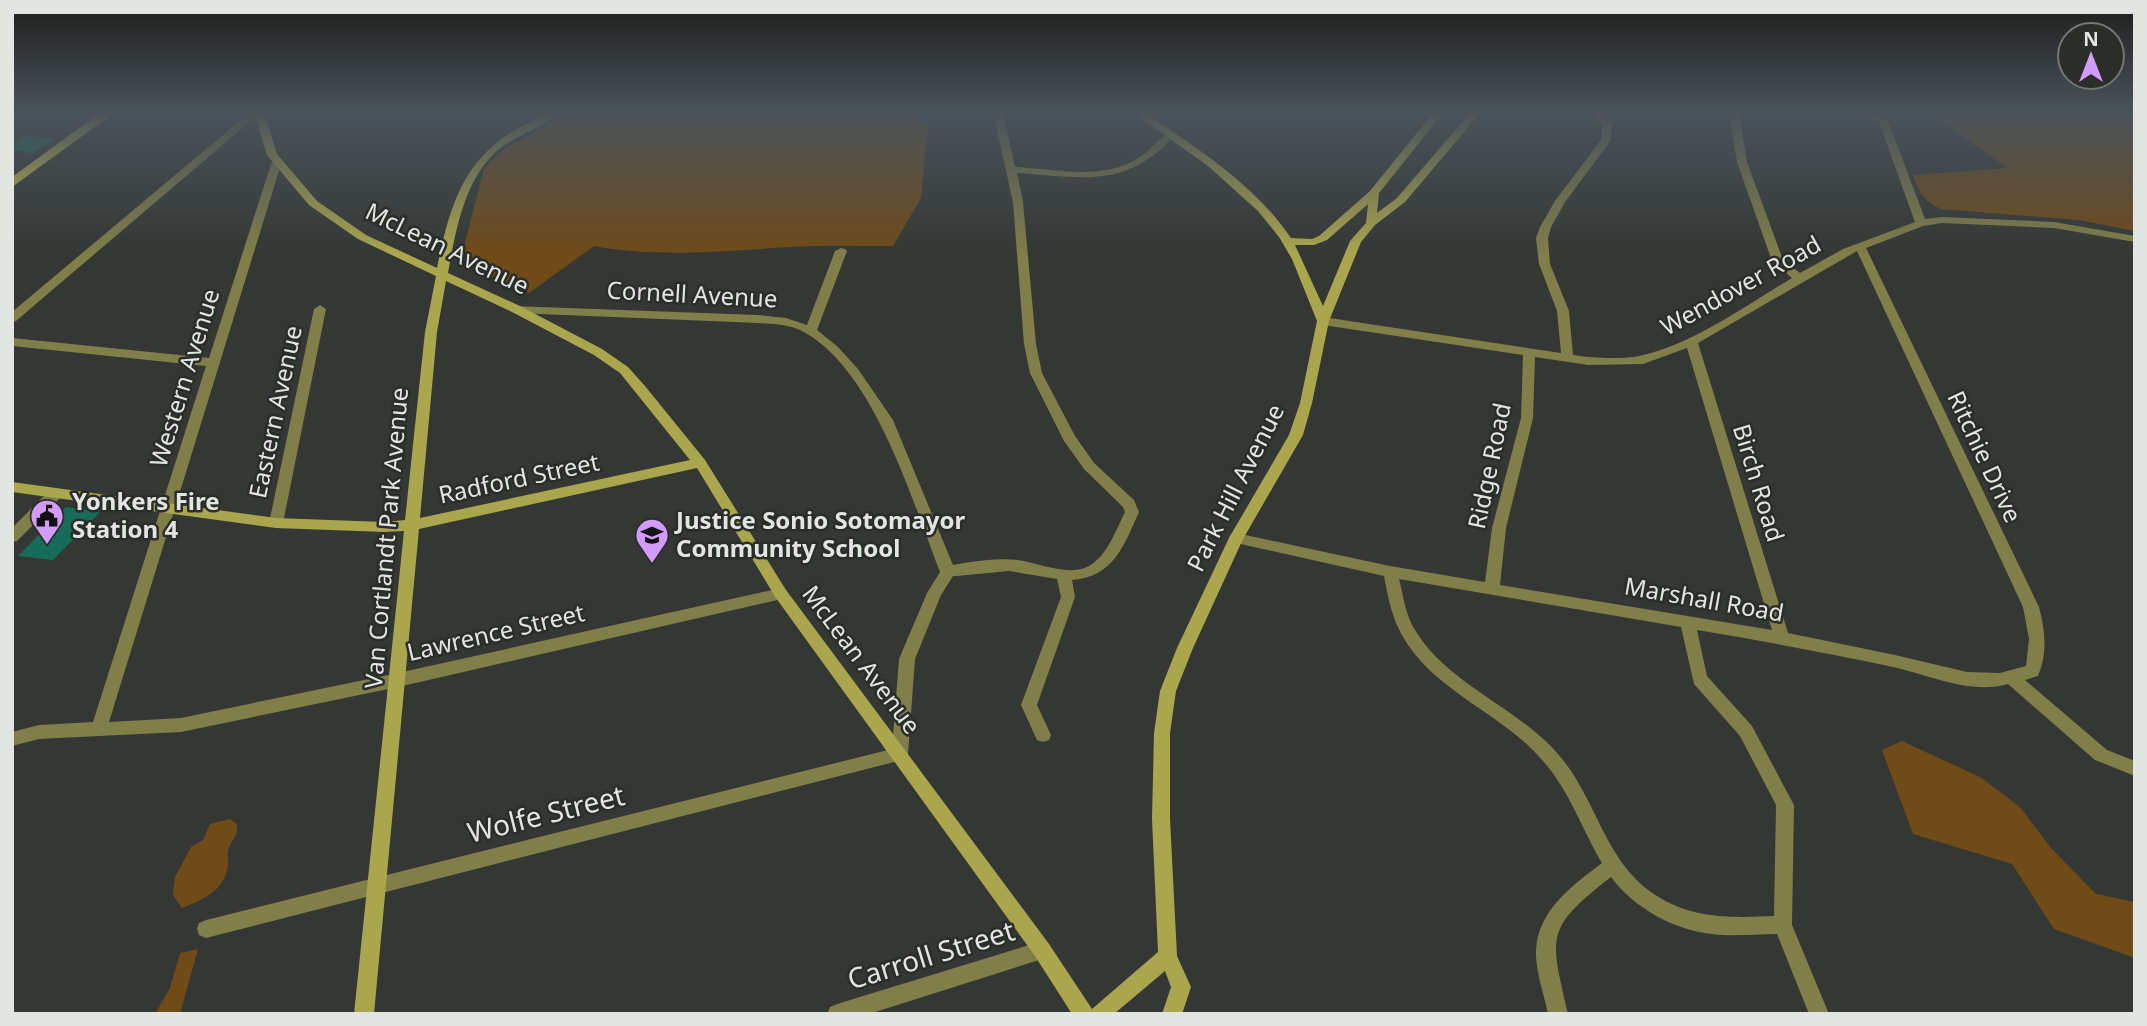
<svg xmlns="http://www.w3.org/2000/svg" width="2147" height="1026" font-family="'Noto Sans',sans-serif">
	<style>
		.green { fill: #6f4b17 }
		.building { fill: #176b59 }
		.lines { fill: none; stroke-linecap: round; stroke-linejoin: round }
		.street { fill: #807e49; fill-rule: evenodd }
		.secondary { fill: #aaa64e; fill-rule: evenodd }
		.primary { fill: #cac54f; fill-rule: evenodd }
		.labels { text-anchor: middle; stroke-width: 5; stroke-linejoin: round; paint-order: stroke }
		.street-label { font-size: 24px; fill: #e3e5e3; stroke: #2a2d29 }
		.poi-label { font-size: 24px; font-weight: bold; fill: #e3e5e3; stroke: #2a2d29; text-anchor: start }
		.near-street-label { font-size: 28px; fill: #e3e5e3; stroke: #2a2d29 }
	</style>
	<rect width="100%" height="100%" fill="#343733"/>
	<g class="green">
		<path d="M 566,113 L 909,113 L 928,127 L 921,198 L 893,246 C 858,246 824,245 789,247 C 724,251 659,258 594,246 L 529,293 L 464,264 L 461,258 L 484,168 L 502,151 Z"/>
		<path d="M 1930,113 L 2135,113 L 2135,231 L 2079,220 L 1941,209 C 1924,201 1919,193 1913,175 L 2008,168 Z"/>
		<polygon points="1902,741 1980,777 2020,807 2051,848 2096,894 2135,902 2135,958 2054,929 2012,864 1913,834 1882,750"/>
		<path d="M 230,819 L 237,824 C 239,836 231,840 228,850 C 227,854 229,861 228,866 C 224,891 204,899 182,908 L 173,895 L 175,877 L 191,847 L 203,840 L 210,824 Z"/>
		<polygon points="198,949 180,1014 155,1014 170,988 180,953"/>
	</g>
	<g class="building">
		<polygon points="25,136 54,139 34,153 12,150 12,145"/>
		<polygon points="66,507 100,512 53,560 18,556"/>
	</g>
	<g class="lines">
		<g class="street">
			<polygon points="249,113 260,113 16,321 12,322 12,312"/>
			<path d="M 993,113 L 1003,113 L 1015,167 C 1055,169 1103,181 1138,158 C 1149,152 1157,141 1167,133 L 1175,135 C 1126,190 1082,177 1017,173 L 1023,202 L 1036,344 L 1042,373 L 1075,436 L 1094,463 L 1134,500 L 1139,512 C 1124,545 1114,577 1072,580 L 1075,597 L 1037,705 L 1051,735 L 1049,740 L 1043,742 L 1037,740 L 1021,705 L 1061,597 L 1057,579 L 1009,571 L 957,576 L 953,576 L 941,595 L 915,659 L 908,754 L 906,759 L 206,938 L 199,935 L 197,929 L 199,923 L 206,920 L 892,749 L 899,659 L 927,593 L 940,572 C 912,500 873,366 800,330 C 787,324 772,324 758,323 L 516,313 L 512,312 L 512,306 L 758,315 L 786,318 L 807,325 L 835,251 L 841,248 L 845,249 L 847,251 L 817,330 L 838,347 L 858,369 L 893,420 L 953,565 C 974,561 996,558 1018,560 C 1039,563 1069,577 1089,566 C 1107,556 1116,530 1125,512 L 1123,507 L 1084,469 L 1064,441 L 1030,373 L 1024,344 L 1013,202 Z"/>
			<path d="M 1594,113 L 1604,113 L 1612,126 L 1611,140 L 1565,202 L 1551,227 L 1548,238 L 1550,264 L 1569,311 L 1573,355 C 1592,358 1625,360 1643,355 C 1695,343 1746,305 1792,278 L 1772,261 L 1737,162 L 1729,113 L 1739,113 L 1747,162 L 1783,260 L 1800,273 L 1843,249 L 1915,222 L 1879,122 L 1845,115 L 1843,113 L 1876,116 L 1875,113 L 1885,113 L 1925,219 L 1942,217 L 2054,222 L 2135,236 L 2135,242 L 2054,228 L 1942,223 L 1923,226 L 1866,248 L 2039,607 C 2045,630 2048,653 2038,676 L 2025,680 L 2107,750 L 2135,761 L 2135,776 L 2095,760 L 2008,684 C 1971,695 1929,675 1893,667 C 1828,653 1763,641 1697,630 L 1707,676 L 1752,726 L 1794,805 L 1792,925 L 1829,1014 L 1809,1014 L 1777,934 C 1756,934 1734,937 1712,934 C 1674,930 1634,908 1611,877 C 1544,929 1550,936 1568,1014 L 1548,1014 C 1544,993 1535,971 1536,950 C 1538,910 1573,885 1602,863 C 1582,829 1569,790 1543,761 C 1499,709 1424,689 1396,623 C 1390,608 1387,592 1384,576 L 1236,543 L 1231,542 L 1229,538 L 1231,534 L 1236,533 L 1390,566 L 1485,582 L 1492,528 L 1521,418 L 1523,355 L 1323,325 L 1317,321 L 1323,317 L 1561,353 L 1557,311 L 1539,264 L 1536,238 L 1540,227 L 1555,201 L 1601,140 L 1602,126 ZM 1857,251 L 2023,607 L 2029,639 L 2026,666 L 2000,673 L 1967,672 L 1895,655 L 1788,633 L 1698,343 ZM 1687,348 L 1772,630 L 1500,585 L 1506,528 L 1533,418 L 1535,357 L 1588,365 L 1643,364 ZM 1399,579 L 1681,627 L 1694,684 L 1740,736 L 1776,805 L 1774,916 C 1729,918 1689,919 1651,892 C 1607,861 1597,805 1566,764 C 1524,707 1447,688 1412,625 C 1405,611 1403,594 1399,579 Z"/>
			<polygon points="277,158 282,161 109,722 181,718 398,673 781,588 786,590 788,594 786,598 398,687 181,732 39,739 12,746 12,732 39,725 93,722 206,366 12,346 12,338 209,358 272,161"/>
			<polygon points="320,305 326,309 283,523 276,528 269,523 314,309"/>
			<polygon points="56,488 63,493 61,497 17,541 12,542 12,528 51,489"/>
			<polygon points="1042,941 1049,944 1051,950 1049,956 1042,959 869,1014 827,1014 830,1007 837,1004"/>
		</g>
		<path class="secondary" d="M 254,113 L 264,113 L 277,154 L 317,201 L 366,235 L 437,268 C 449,209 462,159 519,128 C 532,121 544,113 559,113 C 544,127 520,134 503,146 C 465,174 456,229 448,273 L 520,306 L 602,349 L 628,367 L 645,386 L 705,460 L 786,590 L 1049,944 L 1092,1009 L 1158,952 L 1152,819 L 1154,733 L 1160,691 L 1177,648 L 1229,538 L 1289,435 L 1300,403 L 1317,321 L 1292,259 L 1279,237 L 1258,211 L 1208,166 L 1134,113 L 1145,113 C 1198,149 1254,184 1291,238 L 1312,239 L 1319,236 L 1370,191 L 1433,113 L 1443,113 L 1379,193 L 1377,213 L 1397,198 L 1470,113 L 1480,113 L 1405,202 L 1375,225 L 1361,242 L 1329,321 L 1312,403 L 1303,435 L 1243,539 L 1193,648 L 1176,691 L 1170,733 L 1170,819 L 1177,956 L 1191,987 L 1182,1014 L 1162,1014 L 1171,987 L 1165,971 L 1114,1014 L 1072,1014 L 1035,956 L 776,598 L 697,468 L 419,529 L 374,1014 L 354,1014 L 404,531 L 384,532 L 276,528 L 12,492 L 12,482 L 276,518 L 384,522 L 405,520 L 425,332 L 436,276 L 358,239 L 309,205 L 267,155 ZM 1368,204 L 1366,223 L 1350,241 L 1323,306 L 1295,245 L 1314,245 L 1327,240 ZM 446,281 L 512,312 L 594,355 L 620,373 L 690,460 L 420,518 L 437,332 Z"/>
		<polygon class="primary" points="100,113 114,113 12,187 12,177"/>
	</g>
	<linearGradient id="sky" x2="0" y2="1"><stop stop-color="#1d1e1c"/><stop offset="0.44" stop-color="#4a535b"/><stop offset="1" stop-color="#4a535b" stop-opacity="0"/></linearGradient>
	<rect width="2147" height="256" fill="url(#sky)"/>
	<defs>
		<symbol id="civic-pin" viewBox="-11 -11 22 30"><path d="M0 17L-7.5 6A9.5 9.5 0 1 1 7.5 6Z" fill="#d39cfc" stroke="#2a2d29"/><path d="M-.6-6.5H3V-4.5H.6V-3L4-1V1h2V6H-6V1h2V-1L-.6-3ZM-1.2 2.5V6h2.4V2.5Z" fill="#111"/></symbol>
		<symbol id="school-pin" viewBox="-11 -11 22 30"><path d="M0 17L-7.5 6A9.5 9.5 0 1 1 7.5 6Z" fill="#d39cfc" stroke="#2a2d29"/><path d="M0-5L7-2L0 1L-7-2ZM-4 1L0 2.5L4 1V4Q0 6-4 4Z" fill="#111"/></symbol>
	</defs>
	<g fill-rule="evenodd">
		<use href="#civic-pin" x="28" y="497" width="38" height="52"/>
		<use href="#school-pin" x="633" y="516" width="38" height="52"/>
	</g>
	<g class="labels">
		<g class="street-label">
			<text transform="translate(447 249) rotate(26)" y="8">McLean Avenue</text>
			<text transform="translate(1741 286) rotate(-29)" y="8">Wendover Road</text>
			<text transform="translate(692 295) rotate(3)" y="8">Cornell Avenue</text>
			<text transform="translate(185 378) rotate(-73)" y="8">Western Avenue</text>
			<text transform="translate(276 412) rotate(-78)" y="8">Eastern Avenue</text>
			<text transform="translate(1984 457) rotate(65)" y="8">Ritchie Drive</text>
			<text transform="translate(1490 466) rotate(-78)" y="8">Ridge Road</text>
			<text transform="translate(519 479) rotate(-12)" y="8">Radford Street</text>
			<text transform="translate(1758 483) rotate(73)" y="8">Birch Road</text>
			<text transform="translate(1236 488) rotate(-63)" y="8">Park Hill Avenue</text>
			<text transform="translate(387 538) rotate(-85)" y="8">Van Cortlandt Park Avenue</text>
			<text transform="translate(1704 600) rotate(10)" y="8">Marshall Road</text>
			<text transform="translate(496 633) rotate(-13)" y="8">Lawrence Street</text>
			<text transform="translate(861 660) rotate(53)" y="8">McLean Avenue</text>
		</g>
		<g class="poi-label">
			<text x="72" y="510">Yonkers Fire<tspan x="72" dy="28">Station 4</tspan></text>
			<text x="676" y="529">Justice Sonio Sotomayor<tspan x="676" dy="28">Community School</tspan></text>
		</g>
		<g class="near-street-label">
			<text transform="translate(546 814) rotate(-14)" y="10">Wolfe Street</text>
			<text transform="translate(931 955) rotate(-17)" y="10">Carroll Street</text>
		</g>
	</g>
	<rect width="2147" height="1026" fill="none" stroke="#e3e5e3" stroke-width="28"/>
	<g transform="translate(2091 56)"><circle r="33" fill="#2a2d29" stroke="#747773" stroke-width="2"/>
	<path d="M0-5L12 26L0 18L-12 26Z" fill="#d39cfc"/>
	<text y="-10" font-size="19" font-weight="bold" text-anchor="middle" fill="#e3e5e3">N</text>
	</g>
</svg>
